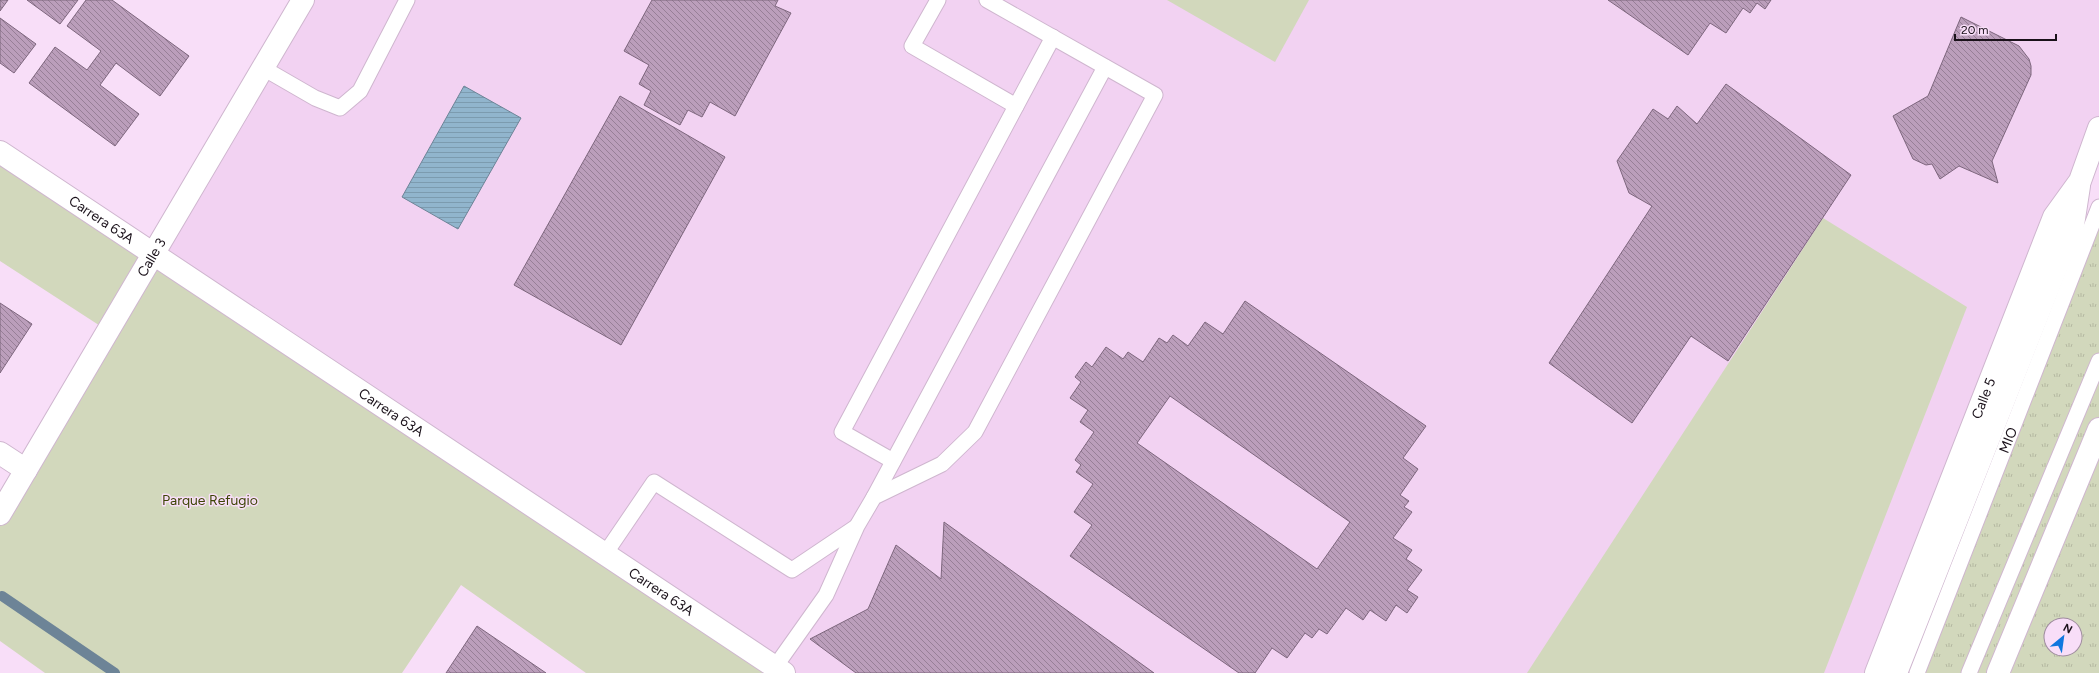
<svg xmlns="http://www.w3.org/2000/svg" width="2099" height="673" font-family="Figtree,sans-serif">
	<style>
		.built { fill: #f2d2f2 }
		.grass { fill: url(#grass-tufts); fill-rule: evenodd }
		.green { fill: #d2d8bc }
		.water { fill: url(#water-rules); stroke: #6d8497 }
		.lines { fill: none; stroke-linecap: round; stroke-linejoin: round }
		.stream { stroke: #6d8497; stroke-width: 10 }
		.building { fill: url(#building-back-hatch); stroke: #7d667d; fill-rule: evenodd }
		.lane-casing { stroke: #cfb6cf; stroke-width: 17 }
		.street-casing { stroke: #cfb6cf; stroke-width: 24 }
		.secondary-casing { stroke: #cfb6cf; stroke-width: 24 }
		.primary-casing { stroke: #cfb6cf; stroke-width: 24 }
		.lane { stroke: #fff; stroke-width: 15 }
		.street { stroke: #fff; stroke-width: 22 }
		.secondary { stroke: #fff; stroke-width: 22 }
		.primary { stroke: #fff; stroke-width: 22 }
		.labels { text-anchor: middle; stroke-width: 3; stroke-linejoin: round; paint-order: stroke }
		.street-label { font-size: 14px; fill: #1a111a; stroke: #f8def8 }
		.park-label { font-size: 14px; fill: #3d4505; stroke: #f8def8 }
	</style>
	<defs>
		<pattern id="grass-tufts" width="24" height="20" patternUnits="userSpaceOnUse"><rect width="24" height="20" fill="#d2d8bc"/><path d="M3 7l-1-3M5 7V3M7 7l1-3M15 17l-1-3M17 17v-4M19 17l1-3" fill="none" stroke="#b4b8a1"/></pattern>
		<pattern id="water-rules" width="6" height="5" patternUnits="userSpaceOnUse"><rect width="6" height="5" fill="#91b5cd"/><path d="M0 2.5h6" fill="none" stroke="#7c9baf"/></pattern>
		<pattern id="building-back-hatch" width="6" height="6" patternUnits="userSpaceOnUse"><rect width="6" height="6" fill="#bb9ebb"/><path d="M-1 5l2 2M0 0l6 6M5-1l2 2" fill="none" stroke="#977f97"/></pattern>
	</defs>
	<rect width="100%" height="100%" fill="#f8def8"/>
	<polygon class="built" points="303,0 2099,0 2099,128 1876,673 784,673 153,254"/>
	<path class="grass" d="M 2099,207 L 2099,673 L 1917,673 ZM 2051,625 L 2075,625 L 2075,649 L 2051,649 Z"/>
	<g class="green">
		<polygon points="1167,0 1309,0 1275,62"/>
		<polygon points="0,152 784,673 586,673 461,585 402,673 45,673 0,641 0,514 108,331 0,261"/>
		<polygon points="1823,218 1967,307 1824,673 1527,673"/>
	</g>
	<polygon class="water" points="464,86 521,118 458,229 402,197"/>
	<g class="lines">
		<polyline class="stream" points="2,596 115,673"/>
	</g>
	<g class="building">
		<polygon points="0,0 8,0 0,11"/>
		<polygon points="27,0 78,0 60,24"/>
		<polygon points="86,0 112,0 189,56 160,96 116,63 100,85 139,114 115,146 29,83 55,47 87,70 101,51 67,26"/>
		<polygon points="652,0 778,0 775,6 791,13 735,116 710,102 702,117 688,110 680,125 644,105 651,91 639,84 649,65 624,51"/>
		<polygon points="1608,0 1771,0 1765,9 1757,3 1750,13 1743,8 1726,33 1710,23 1688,55"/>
		<polygon points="1961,17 2019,46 2029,59 2031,66 2031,75 1992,161 1998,183 1959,166 1940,179 1932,164 1926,165 1913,159 1893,116 1928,96"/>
		<polygon points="0,18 36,44 14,73 0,63"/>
		<polygon points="1726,84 1851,175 1728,361 1691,336 1632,423 1549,363 1652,206 1629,193 1617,161 1653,109 1668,119 1677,106 1697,124"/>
		<polygon points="620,96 725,157 621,345 514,285"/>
		<path d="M 1245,301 L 1426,426 L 1403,458 L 1418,469 L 1400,495 L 1409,501 L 1404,507 L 1412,512 L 1393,538 L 1412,550 L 1406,559 L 1422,570 L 1407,590 L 1418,597 L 1407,613 L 1396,605 L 1386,621 L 1370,610 L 1363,620 L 1346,608 L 1327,634 L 1319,629 L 1312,638 L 1305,633 L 1287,658 L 1272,648 L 1255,673 L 1239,673 L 1070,556 L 1092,525 L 1074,512 L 1093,484 L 1076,472 L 1081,465 L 1075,460 L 1094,432 L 1080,422 L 1088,410 L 1070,398 L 1081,382 L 1075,377 L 1086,362 L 1092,367 L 1106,347 L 1123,359 L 1128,352 L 1143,362 L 1159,338 L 1167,343 L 1173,335 L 1188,346 L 1205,322 L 1223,334 ZM 1170,396 L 1350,522 L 1317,569 L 1137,443 Z"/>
		<polygon points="0,303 32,324 0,373"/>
		<polygon points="944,522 1154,673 856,673 810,639 868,609 896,545 941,579"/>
		<polygon points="477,626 546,673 446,673"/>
	</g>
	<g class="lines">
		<defs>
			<g id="lane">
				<polyline points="938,0 912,46 1016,106"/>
				<polyline points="263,68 315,98 340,108 360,91 407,0"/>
				<polyline points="893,461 842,432 1053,37"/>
				<polyline points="874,497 1105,67"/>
				<polyline points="605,554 654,482 792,570 856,527"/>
				<polyline points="775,667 826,595 857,526 874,497 942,464 975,432 1155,95 987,0"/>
				<path id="s1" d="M 1917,673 L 2099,207"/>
				<polyline points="1969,673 2099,361"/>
			</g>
			<g id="street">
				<path id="s2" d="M 0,152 L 784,673"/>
				<polyline points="0,453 26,470"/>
			</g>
			<g id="secondary">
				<path id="s3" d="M 0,514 L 303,0"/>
			</g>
			<g id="primary">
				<path id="s4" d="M 1876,673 L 2054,217 L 2080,181 L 2099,128"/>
				<polyline points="1896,673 2073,225 2079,186"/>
				<polyline points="1998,673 2099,429"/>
			</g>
		</defs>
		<use href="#lane" class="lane-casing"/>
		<use href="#street" class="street-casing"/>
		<use href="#secondary" class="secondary-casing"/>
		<use href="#primary" class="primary-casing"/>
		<use href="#lane" class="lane"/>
		<use href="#street" class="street"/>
		<use href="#secondary" class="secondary"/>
		<use href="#primary" class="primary"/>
	</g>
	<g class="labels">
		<g class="street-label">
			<text dy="5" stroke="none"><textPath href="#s2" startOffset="122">Carrera 63A</textPath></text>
			<text dy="5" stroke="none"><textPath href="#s3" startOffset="298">Calle 3</textPath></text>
			<text dy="5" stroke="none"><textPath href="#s4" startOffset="295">Calle 5</textPath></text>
			<text dy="5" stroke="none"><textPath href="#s2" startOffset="470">Carrera 63A</textPath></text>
			<text dy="5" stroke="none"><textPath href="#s1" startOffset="250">MIO</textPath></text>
			<text dy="5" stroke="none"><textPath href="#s2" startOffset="794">Carrera 63A</textPath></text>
		</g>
		<g class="park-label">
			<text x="210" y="505">Parque Refugio</text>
		</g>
	</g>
	<g transform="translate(2063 637) rotate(29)"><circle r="19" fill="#f8def8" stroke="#9f8c9f"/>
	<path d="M0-3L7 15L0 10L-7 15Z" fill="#0f77df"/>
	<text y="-6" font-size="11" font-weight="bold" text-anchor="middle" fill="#1a111a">N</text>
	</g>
	<path d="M1955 34v6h101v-6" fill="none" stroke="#1a111a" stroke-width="2"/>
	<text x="1961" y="34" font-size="12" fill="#1a111a" stroke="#f8def8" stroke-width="3" paint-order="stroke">20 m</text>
</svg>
